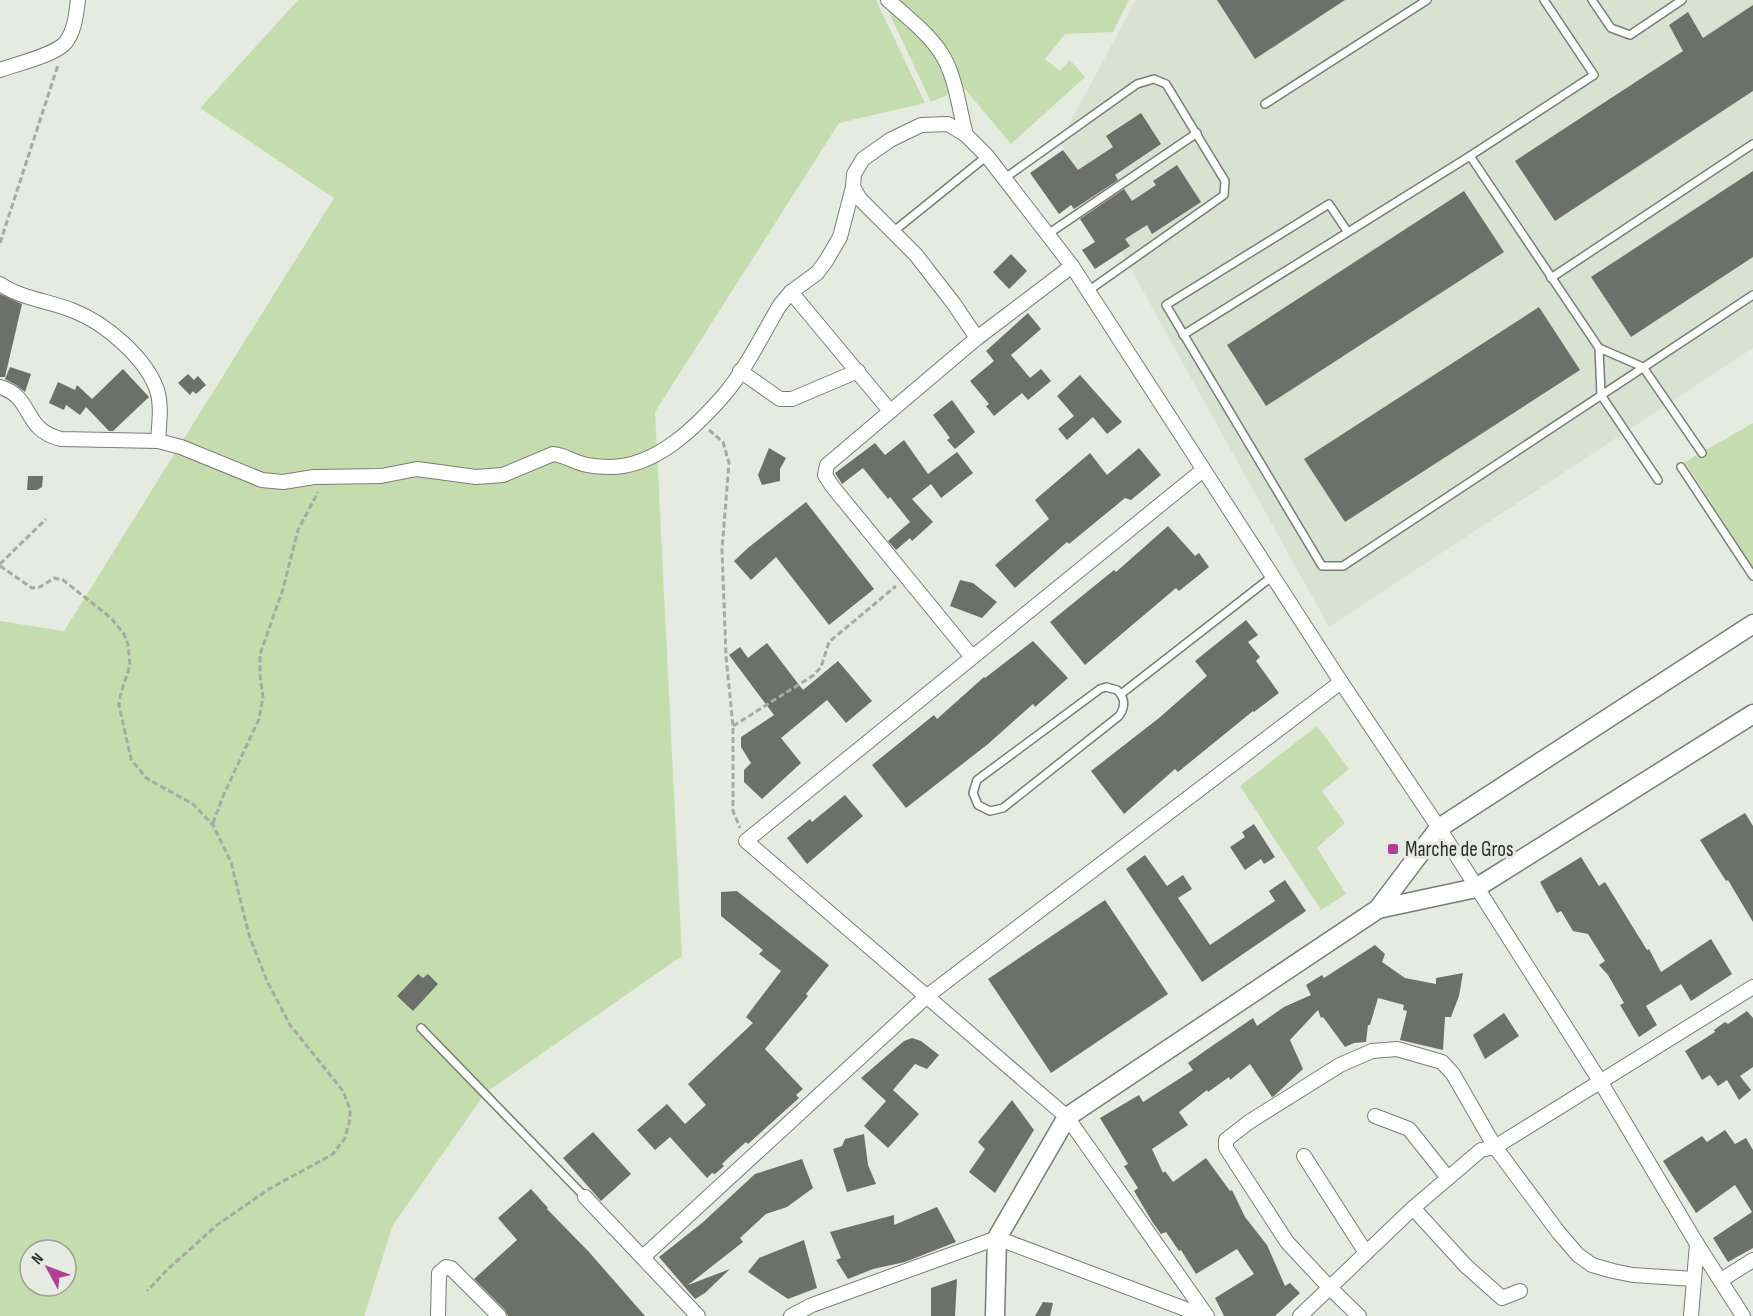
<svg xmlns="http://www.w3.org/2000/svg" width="1753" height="1316" font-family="'Sofia Sans Condensed',sans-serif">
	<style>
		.built { fill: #d9e1d2 }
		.green { fill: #c5ddae; fill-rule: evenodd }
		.building { fill: #6c7068 }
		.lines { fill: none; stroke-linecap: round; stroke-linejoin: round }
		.service-casing { stroke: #787d75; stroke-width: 10 }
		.minor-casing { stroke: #787d75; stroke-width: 16 }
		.tertiary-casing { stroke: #787d75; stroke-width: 21 }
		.path { stroke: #a6aaa3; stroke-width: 3; stroke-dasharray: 6 3; stroke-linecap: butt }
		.service { stroke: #fff; stroke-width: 7 }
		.minor { stroke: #fff; stroke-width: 14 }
		.tertiary { stroke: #fff; stroke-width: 18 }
		.poi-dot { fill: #b43e95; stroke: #e6ebe2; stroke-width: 2 }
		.labels { text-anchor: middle; stroke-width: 6; stroke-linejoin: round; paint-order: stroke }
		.poi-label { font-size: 21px; fill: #2b2d2a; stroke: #e6ebe2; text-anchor: start }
	</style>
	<rect width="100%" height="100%" fill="#e6ebe2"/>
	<polygon class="built" points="1136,0 1753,0 1753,348 1329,627 1060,141"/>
	<g class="green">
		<path d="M 298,0 L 876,0 L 925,103 L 839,123 L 655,412 L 682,956 L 485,1093 L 393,1225 L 364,1316 L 0,1316 L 0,621 L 64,631 L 334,198 L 200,108 ZM 30,1250 L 66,1250 L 66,1286 L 30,1286 Z"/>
		<polygon points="883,0 1129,0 1113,32 1065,34 1045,59 1060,71 1070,60 1085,77 1011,144 964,88 931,102"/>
		<polygon points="1753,423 1753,567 1685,462"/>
		<polygon points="1317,726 1349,769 1322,791 1345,823 1317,848 1346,894 1321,910 1240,786"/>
	</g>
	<g class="building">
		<polygon points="1217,0 1345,0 1255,59"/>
		<polygon points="1753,5 1753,91 1555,221 1515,161 1683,51 1669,25 1688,12 1703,38"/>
		<polygon points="1141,113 1161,144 1115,175 1118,180 1074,209 1071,205 1059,214 1030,173 1063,150 1078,170 1113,147 1106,136"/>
		<polygon points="1177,165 1201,202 1152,234 1147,225 1125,239 1130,246 1095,269 1082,250 1095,242 1080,219 1124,189 1132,201 1156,185 1153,181"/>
		<polygon points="1753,171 1753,257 1631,337 1591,277"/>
		<polygon points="1464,191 1504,252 1266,406 1227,345"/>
		<polygon points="1011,254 1027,271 1009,289 993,272"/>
		<polygon points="0,294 22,304 5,377 0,377"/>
		<polygon points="1539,307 1580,370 1345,522 1304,459"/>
		<polygon points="1028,313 1041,329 1011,355 1030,378 1041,369 1051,381 1028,400 1022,393 994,416 986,406 989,404 970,381 994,361 986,351"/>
		<polygon points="10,367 31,374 25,392 16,385 5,379"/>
		<polygon points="123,369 149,397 113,431 109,431 86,407 80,415 66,405 64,410 49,403 58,382 75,390 77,385 92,399"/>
		<polygon points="188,374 194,380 198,376 206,385 196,394 193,391 190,395 178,383"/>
		<polygon points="1080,375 1122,422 1107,434 1093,417 1067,440 1058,429 1074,416 1057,396"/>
		<polygon points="952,400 975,432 955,449 947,440 950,438 933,415"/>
		<polygon points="904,440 928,474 957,452 973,473 941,498 931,484 912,499 933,522 912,541 910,538 896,550 888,541 910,522 890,497 888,499 863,468 842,484 835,473 875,443 885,455"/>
		<polygon points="769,448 786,458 780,469 780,481 762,485 758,475"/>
		<polygon points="1139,448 1161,475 1131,500 1125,498 1069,544 1067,542 1015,588 995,565 1049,519 1035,500 1090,453 1107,475"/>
		<polygon points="28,476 43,476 42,487 37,490 27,490"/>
		<polygon points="806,502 874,589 829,625 776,557 751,580 734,561 749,547"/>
		<polygon points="1168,526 1195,556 1199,553 1209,567 1179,591 1176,588 1085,665 1050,622 1114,570 1116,572"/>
		<polygon points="960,580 973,583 997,602 982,618 950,606"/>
		<polygon points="1246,620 1258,635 1248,642 1260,657 1256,661 1279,693 1254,712 1253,711 1178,772 1175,769 1124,814 1091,771 1159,718 1207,676 1195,661"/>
		<polygon points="1033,641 1068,678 1035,707 1033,704 988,744 906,808 872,765 934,715 937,719 984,677 985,678"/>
		<polygon points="767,643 803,690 838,661 872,701 846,723 827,700 781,738 801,763 762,799 744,782 744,770 751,763 741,747 741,737 774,715 729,655 740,647 748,658"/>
		<polygon points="845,795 863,816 807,864 787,838 810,819 812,822"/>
		<polygon points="1745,813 1753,826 1753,922 1728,880 1726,881 1700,840"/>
		<polygon points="1254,824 1275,857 1264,864 1261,859 1245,870 1230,847 1245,837 1242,832"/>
		<polygon points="1145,855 1167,886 1183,875 1192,889 1178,898 1210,945 1275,901 1269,891 1285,880 1306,911 1202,982 1126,869"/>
		<polygon points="1581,857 1599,886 1605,882 1647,950 1649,949 1661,972 1711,939 1732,974 1691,1001 1681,984 1646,1006 1657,1025 1639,1037 1620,1005 1624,1003 1608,975 1599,965 1605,961 1588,934 1573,931 1561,911 1557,913 1540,882"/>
		<polygon points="737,891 829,965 806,994 808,996 765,1049 803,1089 796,1095 799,1098 748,1144 746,1142 727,1159 722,1164 724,1166 715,1174 712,1173 707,1178 670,1137 655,1150 637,1130 667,1104 685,1124 706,1105 688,1084 753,1023 746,1017 781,971 759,954 763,950 721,916 721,892"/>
		<polygon points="1105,900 1168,994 1051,1073 988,979"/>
		<polygon points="1375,945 1385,954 1382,962 1405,978 1436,984 1436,978 1463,973 1459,996 1451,1017 1445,1017 1443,1050 1400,1040 1407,1011 1403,1010 1404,1005 1378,998 1370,1025 1368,1025 1366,1042 1354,1043 1345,1047 1323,1017 1321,1018 1318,1010 1290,1040 1303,1069 1274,1096 1272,1097 1250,1064 1230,1080 1229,1077 1208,1092 1207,1090 1179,1112 1188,1125 1152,1149 1163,1173 1165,1171 1173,1182 1206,1158 1230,1191 1232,1190 1245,1217 1267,1245 1285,1286 1290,1283 1300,1293 1275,1316 1224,1316 1215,1298 1254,1274 1237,1249 1196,1274 1181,1250 1179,1251 1166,1232 1161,1234 1153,1223 1134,1191 1138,1188 1124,1166 1128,1164 1100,1118 1139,1095 1143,1102 1193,1070 1188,1063 1209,1048 1253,1018 1257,1026 1284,1007 1311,995 1306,985 1322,975 1324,978"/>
		<polygon points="418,974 423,978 428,974 438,984 413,1011 397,996"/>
		<polygon points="1747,1011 1753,1018 1753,1067 1740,1076 1751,1090 1739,1100 1727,1080 1718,1086 1710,1075 1702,1080 1685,1051 1715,1032 1714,1030 1725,1022 1728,1024"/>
		<polygon points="1504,1013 1519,1036 1485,1059 1473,1035"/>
		<polygon points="912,1038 921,1041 939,1055 927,1069 915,1064 893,1090 919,1114 888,1148 864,1126 886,1101 861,1078 904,1041"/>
		<polygon points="1012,1100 1034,1130 995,1193 969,1172 985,1149 978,1142"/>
		<polygon points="1725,1130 1735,1144 1746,1138 1753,1150 1753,1248 1728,1262 1713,1238 1752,1212 1735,1185 1696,1213 1663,1161 1702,1136 1707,1142"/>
		<polygon points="593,1132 631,1174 601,1201 563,1158"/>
		<polygon points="864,1134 868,1165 876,1184 847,1192 833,1149 842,1146 845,1139"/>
		<polygon points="802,1159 813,1188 787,1207 766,1214 740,1238 743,1242 688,1285 730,1269 705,1293 695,1299 659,1257 702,1223 755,1174"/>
		<polygon points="531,1189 548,1208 547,1209 589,1252 645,1316 508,1316 505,1310 474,1279 517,1240 498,1218"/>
		<polygon points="937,1207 956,1242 905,1262 873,1269 848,1279 836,1260 841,1258 830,1232 894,1215 894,1225"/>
		<polygon points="804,1240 817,1288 788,1299 748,1272 759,1258"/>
		<polygon points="957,1279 955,1316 931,1316 931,1288"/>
		<polygon points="1043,1302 1053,1303 1050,1316 1035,1316"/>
	</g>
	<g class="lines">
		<defs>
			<g id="service">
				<polyline points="1592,0 1611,28 1630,35 1682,0"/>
				<polyline points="1265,104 1427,0"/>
				<polyline points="1470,156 1599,348 1643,367 1702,453"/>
				<polyline points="1005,178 1137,84 1154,79 1166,84 1225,181 1224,195 1088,291"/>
				<polyline points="894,231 987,156"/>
				<polyline points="1347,231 1329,204 1166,305 1322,566 1343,566 1753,295"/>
				<polyline points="1048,234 1197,133"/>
				<polyline points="1551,278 1753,144"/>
				<polyline points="1183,335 1470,156 1594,75 1544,0"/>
				<polyline points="1599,348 1601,395 1658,480"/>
				<polyline points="1681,467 1753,576"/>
				<path d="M 1106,687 L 1117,690 C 1125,698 1126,706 1119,716 L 1003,808 L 990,811 L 978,805 L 973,793 L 977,780 L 1100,689 Z"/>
				<polyline points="1121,694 1274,575"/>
				<polyline points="421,1028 585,1197"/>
			</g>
			<g id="minor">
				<path d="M 888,0 C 905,15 929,34 941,53 C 956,76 959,109 966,135"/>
				<path d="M 0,70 C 16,64 56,55 66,42 C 75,30 76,14 78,0"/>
				<path d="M 0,284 C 22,299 50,301 74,311 C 105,323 146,358 157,390 C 162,406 159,424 158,441"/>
				<polyline points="791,292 890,411"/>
				<polyline points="977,338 954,304 916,255 860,199 853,187 854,174 863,159 890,140 921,125 948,124 966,135 987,156 1072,266 1341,682 1439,828 1600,1081 1697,1244 1743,1316"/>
				<polyline points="740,371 780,399 792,399 858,371"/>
				<path d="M 0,387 C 34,397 22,430 61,439 L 158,441 L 181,447 L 262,480 L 283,482 L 314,477 L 381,476 L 417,469 L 476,477 L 503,475 L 553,454 C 564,455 572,461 583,464 C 591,466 602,467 610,467 C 656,467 696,427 724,395 C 746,369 762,335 780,305 L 791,292 L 817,273 L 826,261 L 840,237 L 853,187"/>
				<polyline points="1203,470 746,841 1067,1117 1207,1316"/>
				<polyline points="972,657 832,486 825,475 827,465 977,338 1072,266"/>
				<polyline points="1375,1116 1409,1129 1448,1178"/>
				<polyline points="1304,1156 1366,1253"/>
				<polyline points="585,1197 698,1316"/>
				<polyline points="1413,1208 1466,1266 1502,1298 1520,1291"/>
				<polyline points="643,1257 927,996 1341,682"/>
				<polyline points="1721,1280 1753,1260"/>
				<polyline points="438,1316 439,1273 446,1267 451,1268 499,1316"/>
				<polyline points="791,1316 812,1305 997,1238 1204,1316"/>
				<polyline points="1300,1316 1413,1208 1481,1150 1495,1147 1753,987"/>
				<polyline points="1359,1316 1329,1287 1287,1242 1226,1148 1226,1140 1249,1122 1340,1065 1372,1051 1397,1049 1442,1062 1453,1074 1495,1147 1559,1233 1578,1255 1592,1265 1613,1271 1633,1275 1694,1279"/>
				<polyline points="1691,1316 1697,1244"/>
			</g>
			<g id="tertiary">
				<polyline points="1378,909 1476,888 1753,714"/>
				<polyline points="995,1316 997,1238 1067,1117 1378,909 1439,828 1753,624"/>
			</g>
		</defs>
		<use href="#service" class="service-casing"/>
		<use href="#minor" class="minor-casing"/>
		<use href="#tertiary" class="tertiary-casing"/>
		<g class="path">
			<polyline points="0,243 58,65"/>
			<polyline points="709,430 723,442 729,463 722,550 726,656 733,726 733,811 740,828"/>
			<polyline points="0,564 46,519"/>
			<polyline points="0,566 32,588 40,587 54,578 63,580 111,618 124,634 128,644 130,665 121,693 119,705 131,759 146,778 193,804 213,825 231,862 249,935 267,981 290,1025 343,1091 350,1109 350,1119 345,1138 333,1154 269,1189 217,1225 169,1268 147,1291"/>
			<polyline points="733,726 814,675 821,667 829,642 896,586"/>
			<polyline points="213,823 224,794 259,719 263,697 260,676 260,654 283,589 298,530 318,492"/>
		</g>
		<use href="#service" class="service"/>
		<use href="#minor" class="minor"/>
		<use href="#tertiary" class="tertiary"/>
	</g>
	<rect class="poi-dot" x="1387" y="843" width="12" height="12" rx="3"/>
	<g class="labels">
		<g class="poi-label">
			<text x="1405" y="856">Marche de Gros</text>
		</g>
	</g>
	<g transform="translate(48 1268) rotate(311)"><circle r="28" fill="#e6ebe2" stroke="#9b9f98" stroke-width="1.5"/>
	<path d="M0-4.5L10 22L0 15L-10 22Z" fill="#b43e95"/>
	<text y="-9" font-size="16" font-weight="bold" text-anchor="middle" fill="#2b2d2a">N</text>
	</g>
</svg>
